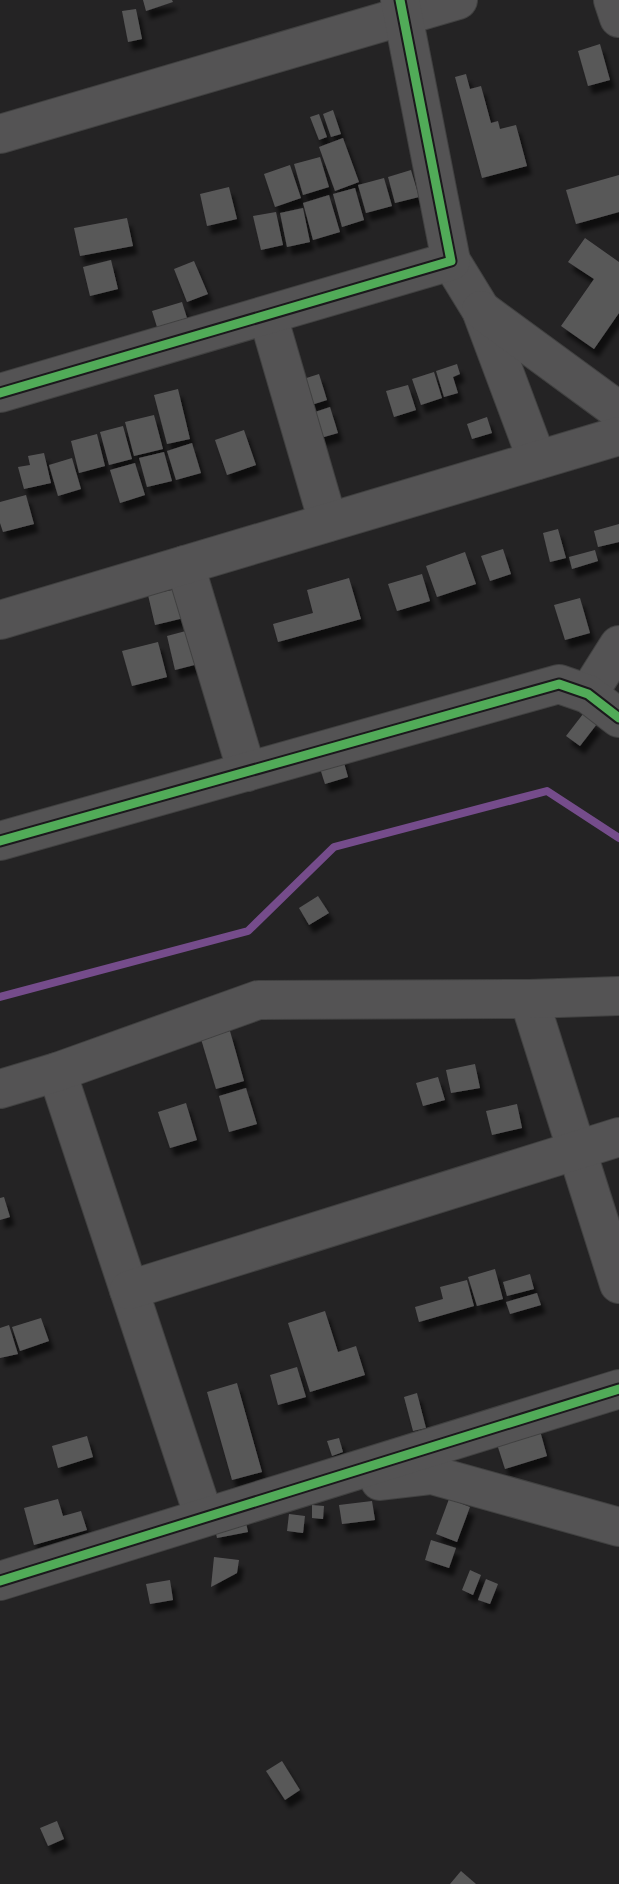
<svg xmlns="http://www.w3.org/2000/svg" width="619" height="1884" font-family="Overpass,sans-serif">
	<style>
		.lines { fill: none; stroke-linecap: round; stroke-linejoin: round }
		.stream { stroke: #754c8b; stroke-width: 8 }
		.building { fill: #595859; filter: url(#shadow) }
		.minor-casing { stroke: #414141; stroke-width: 40 }
		.minor { stroke: #545354; stroke-width: 38 }
		.cycleway-casing { stroke: #1b191c; stroke-width: 13 }
		.cycleway { stroke: #51ab58; stroke-width: 9 }
	</style>
	<defs>
		<filter id="shadow"><feDropShadow dx="4.5" dy="8" stdDeviation="2" flood-color="#0009"/></filter>
	</defs>
	<rect width="100%" height="100%" fill="#242324"/>
	<g class="lines">
		<polyline class="stream" points="0,997 248,931 334,847 547,791 619,838"/>
	</g>
	<g class="building">
		<polygon points="143,0 172,0 173,2 146,11"/>
		<polygon points="136,9 142,39 128,42 122,11"/>
		<polygon points="600,44 610,80 588,86 578,51"/>
		<polygon points="466,74 470,89 481,86 491,123 498,121 500,129 516,125 527,166 482,178 455,77"/>
		<polygon points="333,110 341,134 331,137 323,114"/>
		<polygon points="319,114 327,137 319,140 310,117"/>
		<polygon points="343,138 359,182 335,191 319,147"/>
		<polygon points="320,157 329,187 303,195 294,164"/>
		<polygon points="290,165 301,198 275,207 264,174"/>
		<polygon points="411,170 419,197 395,203 388,177"/>
		<polygon points="619,175 619,212 576,224 566,190"/>
		<polygon points="384,178 392,206 366,213 358,185"/>
		<polygon points="229,187 237,219 207,226 200,194"/>
		<polygon points="355,188 364,220 342,227 333,194"/>
		<polygon points="329,195 340,232 313,240 303,203"/>
		<polygon points="303,208 310,242 287,247 280,213"/>
		<polygon points="276,212 283,245 261,250 253,216"/>
		<polygon points="127,218 133,246 80,256 74,228"/>
		<polygon points="585,238 619,262 619,313 594,349 561,326 594,279 568,262"/>
		<polygon points="111,260 118,289 90,296 83,267"/>
		<polygon points="194,261 208,294 187,302 174,269"/>
		<polygon points="182,302 187,318 157,327 152,311"/>
		<polygon points="457,364 460,374 453,377 458,393 444,397 436,371"/>
		<polygon points="434,372 442,398 421,405 412,379"/>
		<polygon points="319,374 327,400 305,407 297,381"/>
		<polygon points="408,385 416,410 394,417 386,391"/>
		<polygon points="178,389 190,439 167,444 154,395"/>
		<polygon points="330,407 338,433 317,439 309,414"/>
		<polygon points="154,415 163,449 134,456 125,422"/>
		<polygon points="487,417 492,433 472,439 467,424"/>
		<polygon points="123,426 132,459 109,465 100,432"/>
		<polygon points="244,430 256,465 227,475 215,440"/>
		<polygon points="97,434 105,466 79,473 71,441"/>
		<polygon points="192,443 201,473 176,480 167,451"/>
		<polygon points="164,452 172,481 147,487 139,458"/>
		<polygon points="44,453 51,483 24,489 18,467 30,465 28,456"/>
		<polygon points="72,458 81,489 58,496 49,465"/>
		<polygon points="135,463 145,495 120,503 110,470"/>
		<polygon points="26,495 34,524 3,532 0,523 0,502"/>
		<polygon points="619,524 619,542 598,547 594,531"/>
		<polygon points="558,529 566,558 550,562 543,533"/>
		<polygon points="503,549 511,574 490,581 481,556"/>
		<polygon points="595,550 598,561 572,569 569,557"/>
		<polygon points="465,552 476,584 437,597 426,566"/>
		<polygon points="422,574 430,601 397,611 388,584"/>
		<polygon points="349,578 361,619 278,642 273,624 313,613 307,590"/>
		<polygon points="177,589 184,618 155,625 148,595"/>
		<polygon points="580,598 590,633 565,640 554,605"/>
		<polygon points="197,628 206,662 175,670 167,636"/>
		<polygon points="158,642 167,677 132,686 122,651"/>
		<polygon points="583,714 597,724 580,746 566,736"/>
		<polygon points="341,752 348,777 325,784 317,759"/>
		<polygon points="318,896 329,913 309,925 299,908"/>
		<polygon points="230,1031 244,1081 216,1089 201,1039"/>
		<polygon points="475,1064 480,1088 451,1093 446,1070"/>
		<polygon points="438,1077 445,1100 423,1106 416,1083"/>
		<polygon points="246,1088 257,1124 229,1132 219,1096"/>
		<polygon points="186,1103 197,1140 170,1148 158,1112"/>
		<polygon points="517,1104 522,1128 492,1135 486,1111"/>
		<polygon points="4,1197 10,1217 0,1220 0,1198"/>
		<polygon points="495,1269 503,1299 477,1306 468,1277"/>
		<polygon points="530,1274 534,1289 507,1296 503,1282"/>
		<polygon points="467,1280 474,1306 419,1322 415,1307 443,1299 440,1287"/>
		<polygon points="537,1293 541,1305 510,1314 506,1302"/>
		<polygon points="325,1311 338,1352 356,1346 365,1375 310,1392 288,1323"/>
		<polygon points="41,1318 49,1341 20,1351 12,1327"/>
		<polygon points="9,1325 18,1354 0,1358 0,1328"/>
		<polygon points="297,1367 306,1397 278,1405 270,1375"/>
		<polygon points="237,1383 262,1472 232,1480 207,1392"/>
		<polygon points="417,1393 426,1428 413,1431 404,1397"/>
		<polygon points="539,1427 547,1456 505,1469 496,1441"/>
		<polygon points="87,1436 93,1457 58,1468 52,1446"/>
		<polygon points="339,1438 343,1452 332,1456 327,1441"/>
		<polygon points="58,1499 63,1516 81,1511 87,1530 34,1545 24,1508"/>
		<polygon points="449,1499 470,1507 457,1542 436,1534"/>
		<polygon points="372,1501 375,1520 342,1524 339,1505"/>
		<polygon points="312,1505 324,1506 323,1519 312,1518"/>
		<polygon points="289,1514 305,1516 303,1533 287,1531"/>
		<polygon points="245,1518 248,1532 217,1538 214,1525"/>
		<polygon points="431,1540 456,1548 449,1568 425,1560"/>
		<polygon points="214,1557 239,1560 237,1573 211,1587"/>
		<polygon points="470,1570 481,1575 473,1595 462,1590"/>
		<polygon points="486,1579 498,1584 490,1604 478,1600"/>
		<polygon points="170,1580 173,1600 150,1604 146,1584"/>
		<polygon points="282,1761 300,1790 285,1800 266,1771"/>
		<polygon points="57,1821 64,1839 48,1846 40,1828"/>
		<polygon points="461,1871 476,1884 450,1884"/>
	</g>
	<g class="lines">
		<defs>
			<g id="minor">
				<polyline points="613,0 619,18"/>
				<polyline points="0,134 458,0"/>
				<polyline points="451,261 481,310 537,460"/>
				<polyline points="481,310 619,411"/>
				<polyline points="268,316 328,522"/>
				<polyline points="0,393 451,261 400,0"/>
				<polyline points="185,565 247,772"/>
				<polyline points="0,620 619,436"/>
				<polyline points="588,694 619,645"/>
				<polyline points="0,841 559,684 588,694 619,718"/>
				<polyline points="529,999 619,1284"/>
				<polyline points="57,1072 204,1517"/>
				<polyline points="0,1089 57,1072 258,1000 529,999 619,996"/>
				<polyline points="129,1290 619,1137"/>
				<polyline points="380,1481 432,1475 619,1527"/>
				<polyline points="0,1581 619,1389"/>
			</g>
		</defs>
		<use href="#minor" class="minor-casing"/>
		<use href="#minor" class="minor"/>
		<defs>
			<g id="cycleway">
				<polyline points="0,393 451,261 400,0"/>
				<polyline points="0,841 559,684 588,694 619,718"/>
				<polyline points="0,1581 619,1389"/>
			</g>
		</defs>
		<use href="#cycleway" class="cycleway-casing"/>
		<use href="#cycleway" class="cycleway"/>
	</g>
</svg>
